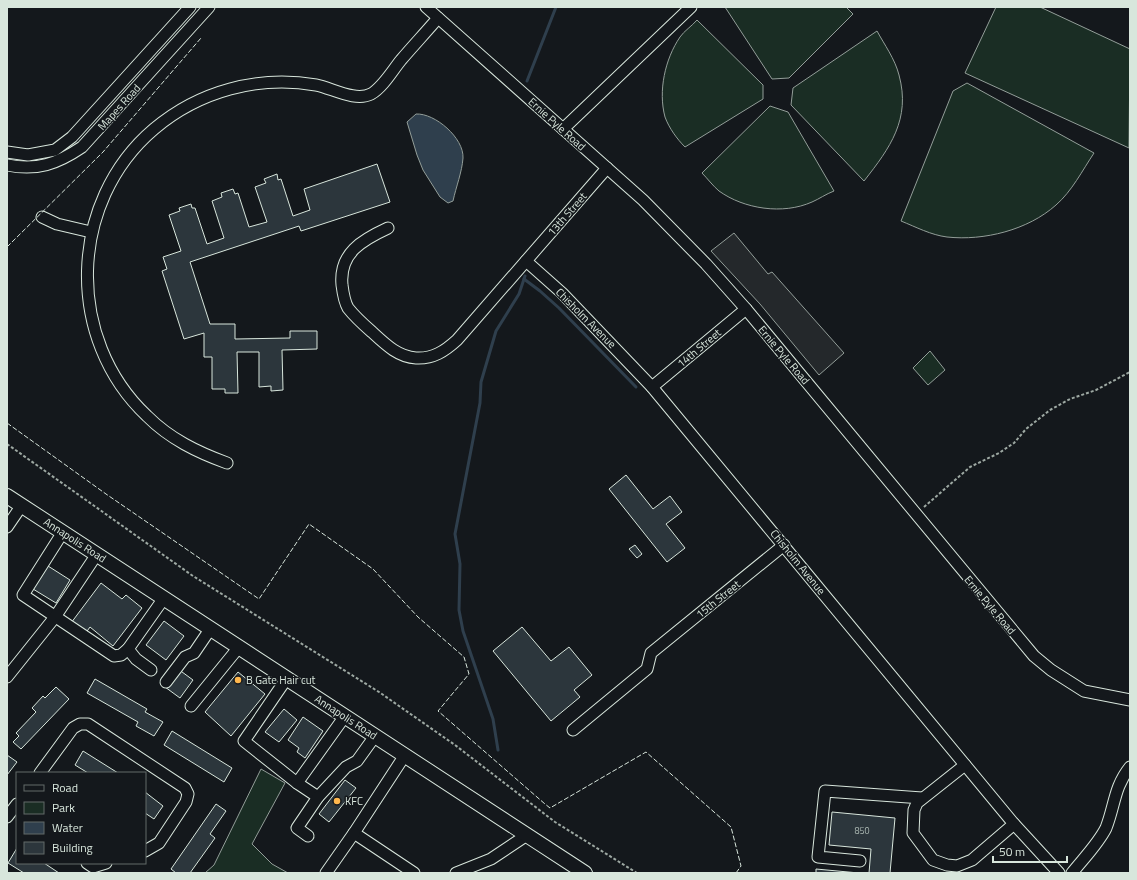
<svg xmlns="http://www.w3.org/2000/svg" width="1137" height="880" font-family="'Titillium Web',sans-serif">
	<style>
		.green { fill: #1a2d24; stroke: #939e99 }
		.parking { fill: #24282b; stroke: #939e99 }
		.water { fill: #2f3f4d; stroke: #939e99 }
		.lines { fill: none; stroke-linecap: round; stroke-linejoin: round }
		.stream { stroke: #2f3f4d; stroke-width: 3 }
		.building { fill: #2c363c; stroke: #d8e6dc }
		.minor-casing { stroke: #d8e6dc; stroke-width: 13 }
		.major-casing { stroke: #d8e6dc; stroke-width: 16 }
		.path { stroke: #9da8a2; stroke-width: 2; stroke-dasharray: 3 2; stroke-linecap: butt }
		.minor { stroke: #14181c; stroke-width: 11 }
		.major { stroke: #14181c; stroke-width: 14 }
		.fence { stroke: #d8e6dc; stroke-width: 1; stroke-dasharray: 5 2; stroke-linecap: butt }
		.poi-dot { fill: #ffb74d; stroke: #14181c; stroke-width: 1.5 }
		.labels { text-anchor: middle; stroke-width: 3; stroke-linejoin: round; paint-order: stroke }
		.number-label { font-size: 9px; fill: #adbab4 }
		.street-label { font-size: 11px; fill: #d8e6dc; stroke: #14181c }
		.poi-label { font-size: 11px; fill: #d8e6dc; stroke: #14181c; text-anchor: start }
	</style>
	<rect width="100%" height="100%" fill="#14181c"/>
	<g class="green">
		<polygon points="725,7 846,7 853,14 789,78 772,79"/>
		<polygon points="996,7 1040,7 1130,49 1129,148 965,73"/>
		<path d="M 697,20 L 763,85 L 763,99 L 685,147 C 677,139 669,128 665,117 C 658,91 665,59 680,37 C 684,31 692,26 697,20 Z"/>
		<path d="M 877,31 C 884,44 895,59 899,75 C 911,119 890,148 864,181 L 791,105 L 793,88 Z"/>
		<path d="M 967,83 L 1094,153 C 1082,171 1072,191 1056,205 C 1028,230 984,241 947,237 C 931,235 916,227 901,221 L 953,91 Z"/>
		<path d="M 770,106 L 788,112 L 834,191 C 826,194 819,199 812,202 C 783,215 744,209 719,191 C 713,186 707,178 702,173 Z"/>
		<polygon points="930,351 945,370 928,385 913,368"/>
		<polygon points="261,769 285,783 252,844 272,864 288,873 205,873 214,865"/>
	</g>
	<polygon class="parking" points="734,233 768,274 772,272 844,353 819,375 760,304 711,251"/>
	<path class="water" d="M 416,114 C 435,113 464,138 463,158 C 462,172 456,187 453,201 L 448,203 L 440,197 L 423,170 L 417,155 L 407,122 Z"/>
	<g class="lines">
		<g class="stream">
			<polyline points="527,81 556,7"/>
			<polyline points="524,279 540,291 559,308 636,387"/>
			<polyline points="498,750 493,719 463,631 459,610 460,564 455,534 480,403 481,382 496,331 519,294 525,276"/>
		</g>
	</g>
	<g class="building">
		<polygon points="377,164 390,202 301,231 299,226 190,262 210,324 235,324 235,339 290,338 290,331 317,331 317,349 282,350 283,390 271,391 271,386 259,387 259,352 237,352 238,393 225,393 225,389 212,389 212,357 204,357 204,333 184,339 162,271 167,269 163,257 181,251 169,215 180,211 179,208 191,204 192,208 195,208 207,244 224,238 212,201 222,197 221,193 233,189 235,194 238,193 249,227 267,222 255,187 266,183 264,179 277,174 278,180 281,179 293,216 310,210 304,189"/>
		<polygon points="626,475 653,509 670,496 682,512 666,524 685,548 667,562 609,489"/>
		<polygon points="635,545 642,554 637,558 629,549"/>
		<polygon points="48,566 70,580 56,603 33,589"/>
		<polygon points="101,583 122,599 126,595 142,608 113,646 90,627 85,634 71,623"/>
		<polygon points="164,621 184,636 166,660 146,645"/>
		<polygon points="522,627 551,661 569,647 592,675 574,690 580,697 551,721 493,651"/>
		<polygon points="178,669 193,680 180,698 165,687"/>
		<polygon points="238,672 265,694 231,736 205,712"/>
		<polygon points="95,679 147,709 145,712 163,722 154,736 136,726 138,722 87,693"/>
		<polygon points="56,687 69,699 21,749 13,742 19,736 16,733 36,712 32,708 43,696 45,698"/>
		<polygon points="284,709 297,720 279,742 265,732"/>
		<polygon points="303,717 323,731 305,758 297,752 299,748 288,740"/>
		<polygon points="172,731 232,768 224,782 164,745"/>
		<polygon points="83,751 118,773 88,773 75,765"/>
		<polygon points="7,755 17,762 7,775"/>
		<polygon points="345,780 356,788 329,822 319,814"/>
		<polygon points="145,792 163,806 154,819 145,813"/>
		<polygon points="216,804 226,811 210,834 215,838 190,873 176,873 171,869"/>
		<polygon points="832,812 895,818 890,873 869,873 871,849 829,845"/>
		<polygon points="17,848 17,863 44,863 59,873 24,873 8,863"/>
		<polygon points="816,869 859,873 816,873"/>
	</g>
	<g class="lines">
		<defs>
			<g id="minor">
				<polyline points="426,7 643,200 706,264 746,309 1034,656 1051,670 1084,691 1130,700"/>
				<polyline points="563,129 691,7"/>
				<polyline points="7,152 28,155 55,150 72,137 190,7"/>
				<path d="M 7,165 C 37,171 57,164 82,147 L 209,7"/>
				<polyline points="42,217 57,224 91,232"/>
				<path d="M 388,228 C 362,240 339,253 342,285 C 343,293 344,301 348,308 C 355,317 364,325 372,332 C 385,344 398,357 416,358 C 433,359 445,351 457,340 L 607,168"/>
				<polyline points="526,261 562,293 652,387 1014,824 1059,873"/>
				<polyline points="652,387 746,309"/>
				<path d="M 227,463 C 197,452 170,439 147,416 C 65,339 68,202 154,129 C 199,91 258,75 316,85 C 332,88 355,102 371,94 C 383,87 392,71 401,60 C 413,46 426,32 438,18"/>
				<polyline points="7,527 22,505"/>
				<polyline points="63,532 23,595 114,656 121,655 128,649"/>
				<polyline points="151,670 136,659 128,649 164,598"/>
				<polyline points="7,677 55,617 97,554"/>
				<polyline points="287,678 244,741 297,783"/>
				<polyline points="166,682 185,657 194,653 211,628"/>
				<polyline points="191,706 239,647"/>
				<polyline points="345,716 297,783 318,797 346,767 357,761 375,736"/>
				<polyline points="573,730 647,669 651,653 784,545"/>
				<polyline points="405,755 354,833 414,873"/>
				<polyline points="965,765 917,803 914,810 913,833 933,860 947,865 957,866 972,860 1014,824"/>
				<polyline points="40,773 73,728 80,724 88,724 185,788 188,794 186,802 159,843 145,851"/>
				<polyline points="7,817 17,804"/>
				<polyline points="308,836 297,828 318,797"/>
				<polyline points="860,861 818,857 825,791 922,798"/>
				<polyline points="87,863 93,867 106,863"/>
				<polyline points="326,873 354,833"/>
				<polyline points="456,873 491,859 527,835"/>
				<path d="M 1072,873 C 1083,859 1098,844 1106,828 C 1115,805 1114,787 1130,767"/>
			</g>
			<polyline id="major" points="7,496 585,873"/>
		</defs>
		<use href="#minor" class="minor-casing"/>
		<use href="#major" class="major-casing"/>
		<g class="path">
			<polyline points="7,444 193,576 379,692 455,745 555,822 637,873"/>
			<polyline points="924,507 970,467 999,453 1014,443 1026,429 1050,410 1070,399 1096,390 1130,372"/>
		</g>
		<use href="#minor" class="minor"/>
		<use href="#major" class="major"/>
		<g class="fence">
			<polyline points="7,247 103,152 201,38"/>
			<polyline points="7,423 106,494 259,599 309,524 373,569 418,617 464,657 469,674 438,711 545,804 550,808 646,752 731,827 741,866 736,873"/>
		</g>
	</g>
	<g class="poi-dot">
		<circle cx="238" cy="680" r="4"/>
		<circle cx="337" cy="801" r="4"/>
	</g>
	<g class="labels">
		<g class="number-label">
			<text x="862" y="834">850</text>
		</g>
		<g class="street-label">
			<text transform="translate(119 107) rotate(-48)" y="4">Mapes Road</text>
			<text transform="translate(557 124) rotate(42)" y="4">Ernie Pyle Road</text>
			<text transform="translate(567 214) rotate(-49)" y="4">13th Street</text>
			<text transform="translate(586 318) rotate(45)" y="4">Chisholm Avenue</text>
			<text transform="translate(699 348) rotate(-40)" y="4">14th Street</text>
			<text transform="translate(784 355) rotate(50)" y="4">Ernie Pyle Road</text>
			<text transform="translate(75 540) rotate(33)" y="4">Annapolis Road</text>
			<text transform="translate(798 562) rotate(51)" y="4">Chisholm Avenue</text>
			<text transform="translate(718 599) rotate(-39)" y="4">15th Street</text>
			<text transform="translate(990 605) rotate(50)" y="4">Ernie Pyle Road</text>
			<text transform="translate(346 717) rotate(33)" y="4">Annapolis Road</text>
		</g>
		<g class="poi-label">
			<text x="246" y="684">B Gate Hair cut</text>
			<text x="345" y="805">KFC</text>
		</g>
	</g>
	<rect width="1137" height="880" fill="none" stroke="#d8e6dc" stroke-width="16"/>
	<rect x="16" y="772" width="130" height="92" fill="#14181c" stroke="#626a69"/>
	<rect x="24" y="785" width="20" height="6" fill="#14181c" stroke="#626a69"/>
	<text x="52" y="792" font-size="12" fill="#d8e6dc">Road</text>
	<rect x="24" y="802" width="20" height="12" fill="#1a2d24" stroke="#626a69"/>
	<text x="52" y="812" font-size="12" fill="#d8e6dc">Park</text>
	<rect x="24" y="822" width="20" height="12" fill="#2f3f4d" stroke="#626a69"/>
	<text x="52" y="832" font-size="12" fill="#d8e6dc">Water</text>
	<rect x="24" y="842" width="20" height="12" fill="#2c363c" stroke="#626a69"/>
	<text x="52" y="852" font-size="12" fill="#d8e6dc">Building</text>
	<path d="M993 856v6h74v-6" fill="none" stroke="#d8e6dc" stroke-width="2"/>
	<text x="999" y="856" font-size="12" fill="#d8e6dc" stroke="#14181c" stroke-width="3" paint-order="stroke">50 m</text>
</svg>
